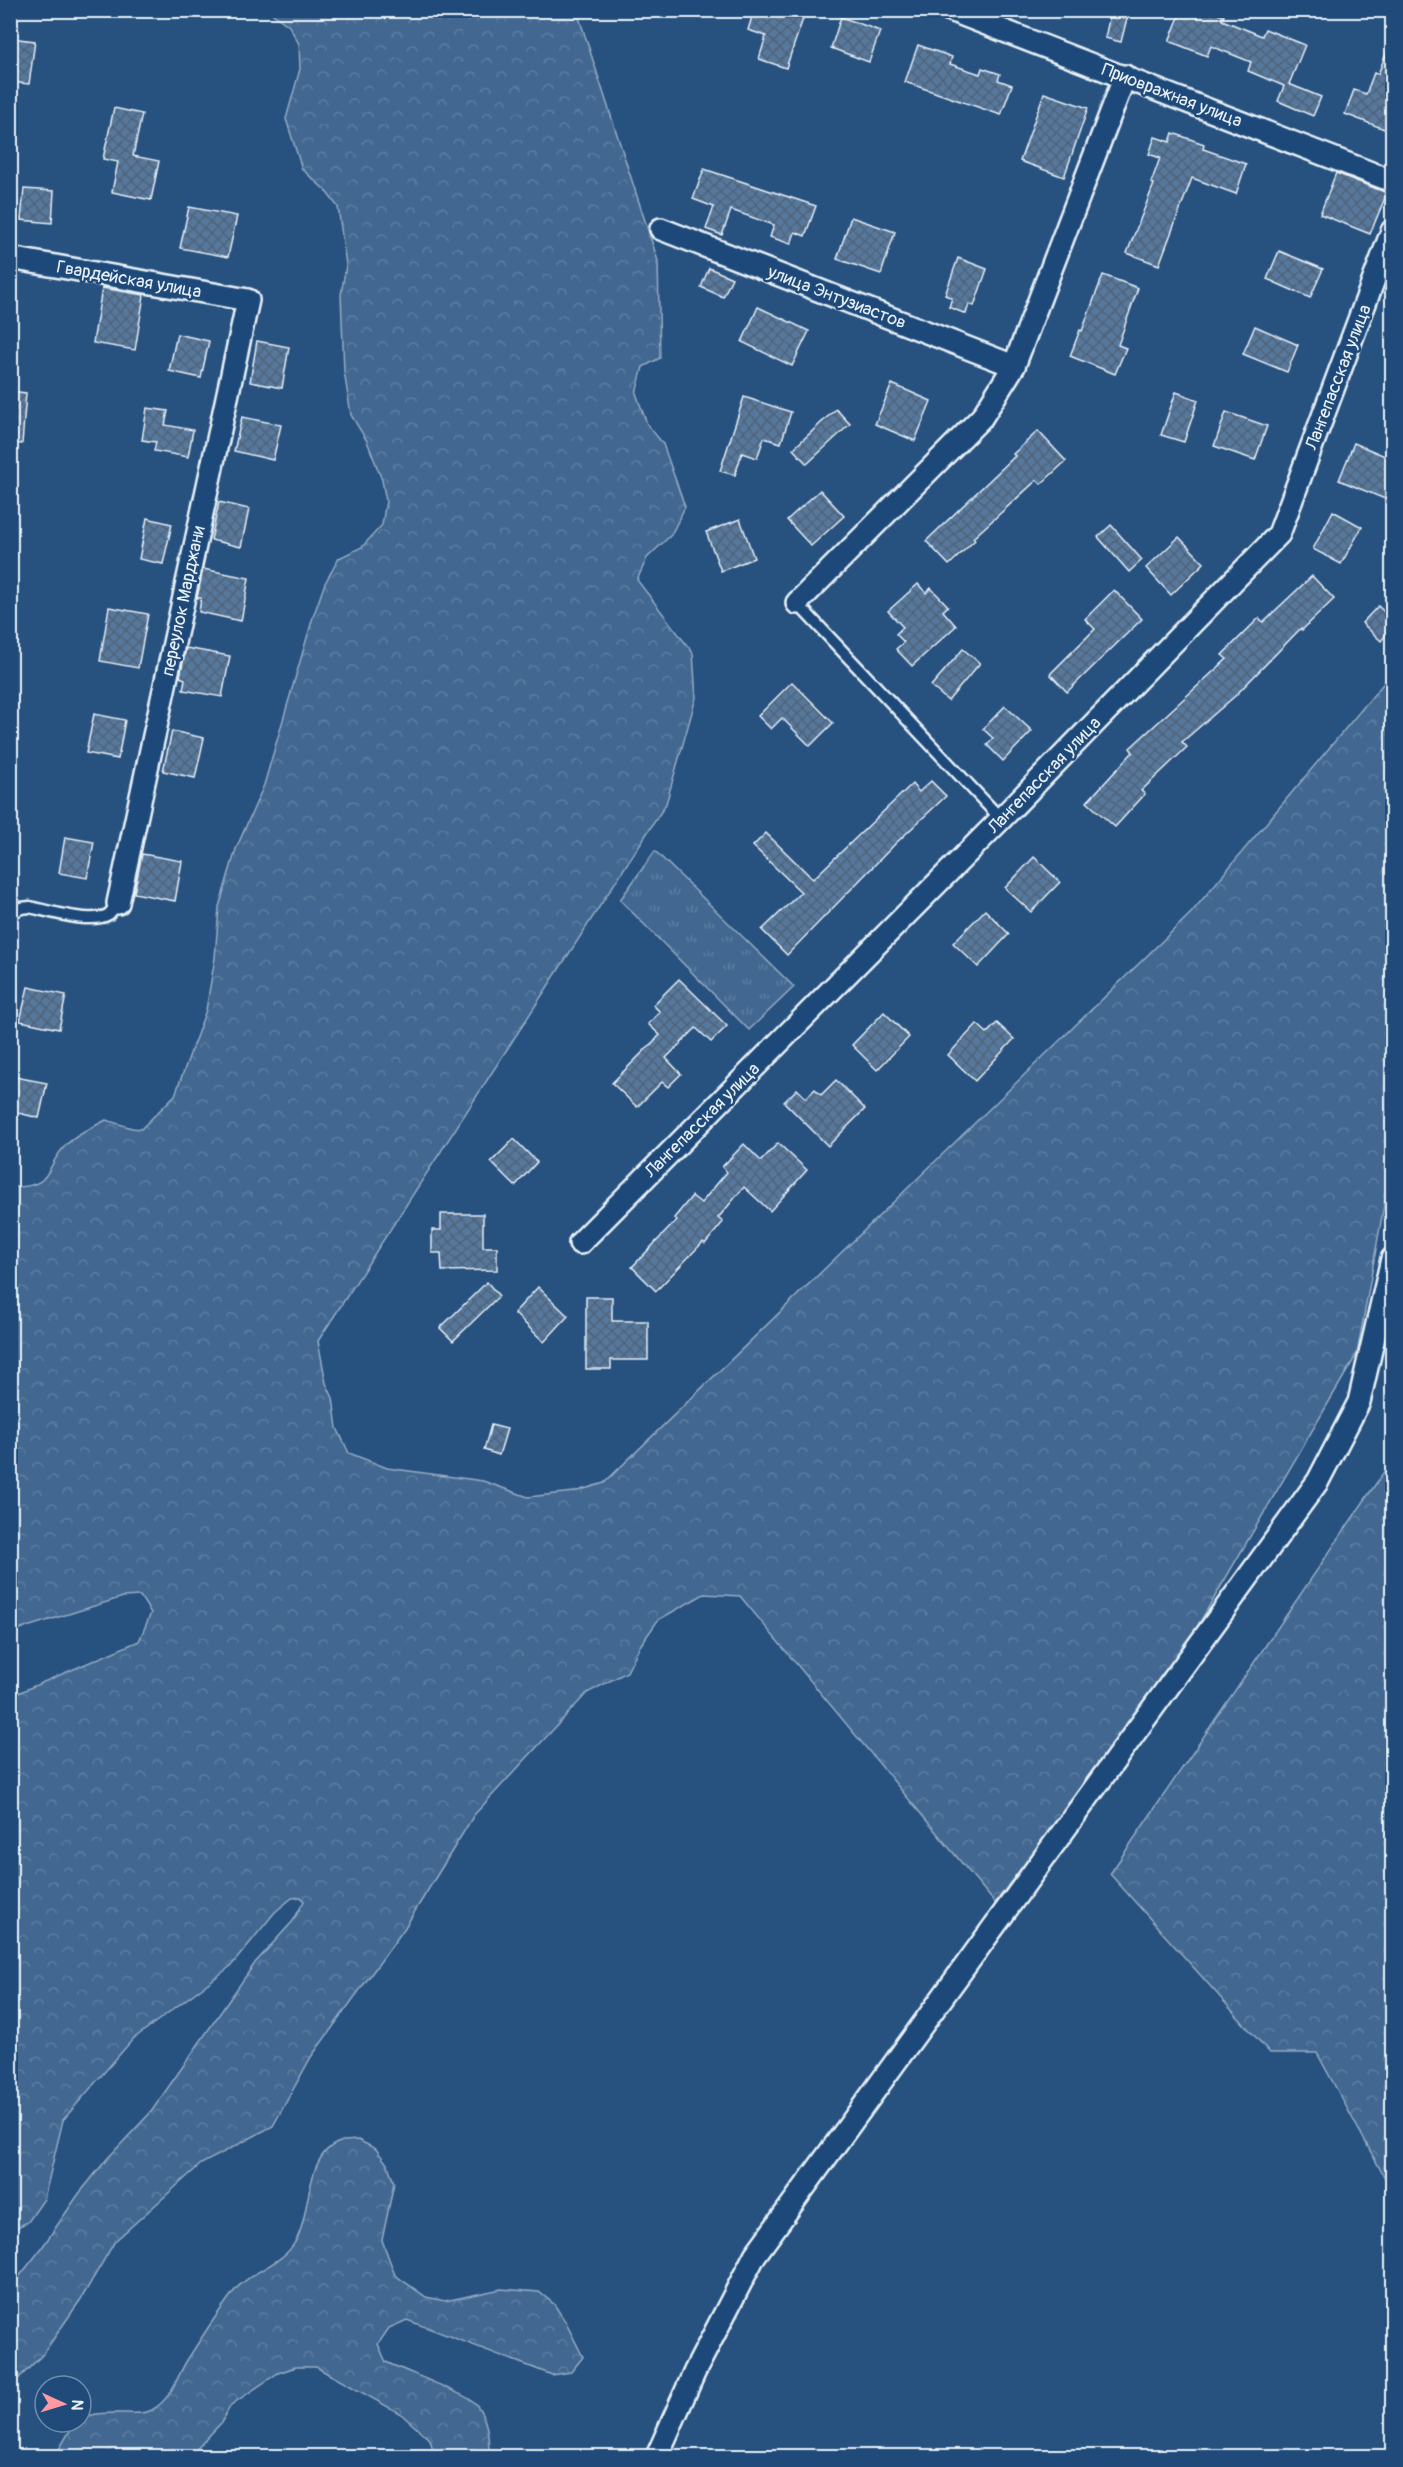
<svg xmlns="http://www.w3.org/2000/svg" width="1403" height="2467" font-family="Pangolin,sans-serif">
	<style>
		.grass { fill: url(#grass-tufts); stroke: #96acc4; stroke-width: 1.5 }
		.forest { fill: url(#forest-crowns); stroke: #96acc4; stroke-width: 1.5 }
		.building { fill: url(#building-cross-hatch); stroke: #e8f1f8; stroke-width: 1.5 }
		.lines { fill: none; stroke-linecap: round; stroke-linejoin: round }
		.lane-casing { stroke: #e8f1f8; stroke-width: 15 }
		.street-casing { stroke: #e8f1f8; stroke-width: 26 }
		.lane { stroke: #1f4a7a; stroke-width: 10 }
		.street { stroke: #1f4a7a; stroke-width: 21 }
		.labels { text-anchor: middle; stroke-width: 5; stroke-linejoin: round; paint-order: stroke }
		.street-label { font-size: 18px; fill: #e8f1f8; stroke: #1f4a7a }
	</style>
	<defs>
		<pattern id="grass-tufts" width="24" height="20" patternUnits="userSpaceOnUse" patternTransform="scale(1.5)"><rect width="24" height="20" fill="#436891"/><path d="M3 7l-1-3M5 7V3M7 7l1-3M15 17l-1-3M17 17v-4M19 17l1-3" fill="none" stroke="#5e7ea1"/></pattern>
		<pattern id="forest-crowns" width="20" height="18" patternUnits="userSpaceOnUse" patternTransform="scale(1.5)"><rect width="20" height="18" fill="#436891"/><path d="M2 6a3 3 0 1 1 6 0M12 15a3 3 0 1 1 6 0" fill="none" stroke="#5e7ea1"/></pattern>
		<pattern id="building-cross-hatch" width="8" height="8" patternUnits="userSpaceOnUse" patternTransform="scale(1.5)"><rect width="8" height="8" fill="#57789d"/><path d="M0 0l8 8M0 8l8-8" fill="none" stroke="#4f6278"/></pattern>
	</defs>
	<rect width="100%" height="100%" fill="#27517f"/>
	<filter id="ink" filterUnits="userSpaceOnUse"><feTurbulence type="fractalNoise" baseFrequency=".0167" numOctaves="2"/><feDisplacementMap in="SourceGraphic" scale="12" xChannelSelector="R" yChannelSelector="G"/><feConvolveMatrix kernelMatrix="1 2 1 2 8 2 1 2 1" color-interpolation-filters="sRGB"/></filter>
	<g filter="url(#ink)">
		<polygon class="grass" points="655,851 794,987 749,1030 620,900"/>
		<g class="forest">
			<path d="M 269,11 L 577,11 L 658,261 L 660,358 L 643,367 L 636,393 L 647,424 L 663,444 L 685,507 L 671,535 L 647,558 L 637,580 L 693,653 L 696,698 L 666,804 L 318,1341 L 326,1383 L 333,1398 L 337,1428 L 349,1453 L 387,1468 L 483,1481 L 528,1497 L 574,1492 L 604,1483 L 1191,913 L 1392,673 L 1392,1161 L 1357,1354 L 1176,1663 L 995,1903 L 740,1596 L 704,1594 L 658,1620 L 640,1646 L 627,1672 L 587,1693 L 474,1815 L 404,1929 L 311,2057 L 273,2126 L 201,2164 L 115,2241 L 81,2299 L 43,2354 L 11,2386 L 11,2287 L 41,2249 L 78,2195 L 107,2159 L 151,2112 L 255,1963 L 293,1921 L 304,1901 L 301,1897 L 292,1898 L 275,1912 L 231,1966 L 133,2039 L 63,2120 L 44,2199 L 28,2222 L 11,2230 L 11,1696 L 139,1641 L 151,1613 L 140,1596 L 123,1597 L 11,1632 L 11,1187 C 55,1188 43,1168 66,1145 C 76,1135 93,1127 106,1120 L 132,1128 L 141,1129 L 175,1095 L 206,1010 L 215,958 L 219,907 L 236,849 L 264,785 L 313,617 L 325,583 L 339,558 L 362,547 L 382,525 L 386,501 L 382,480 L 367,441 L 351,415 L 344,371 L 341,295 L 346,265 L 338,207 L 325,190 L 302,169 L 286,119 L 300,69 L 299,44 L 289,26 Z"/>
			<polygon points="1392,1460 1392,2191 1317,2053 1270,2053 1110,1874"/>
			<path d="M 358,2140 L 376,2149 L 388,2165 L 394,2183 L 382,2240 L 395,2275 L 426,2297 L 445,2301 L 501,2289 L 539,2292 L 554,2304 L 565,2321 L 583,2357 L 571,2372 L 552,2375 L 407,2320 L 389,2328 L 378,2344 L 386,2362 C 402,2370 467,2394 475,2403 C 488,2418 489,2438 489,2456 L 435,2456 L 430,2440 L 401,2414 L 316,2367 L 296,2367 L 278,2373 L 231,2405 L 221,2423 L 190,2456 L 55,2456 L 75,2422 L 81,2422 L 81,2419 C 103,2407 137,2418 152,2410 C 172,2398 175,2381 186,2362 C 201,2338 217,2313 235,2290 C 252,2270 282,2265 295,2242 C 312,2214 304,2154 340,2142 C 345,2140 353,2141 358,2140 Z"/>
		</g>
		<g class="building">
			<polygon points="754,10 806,10 786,68 759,59 766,36 748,30"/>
			<polygon points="1111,10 1129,10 1121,42 1105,38"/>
			<polygon points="1182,10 1210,10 1224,16 1222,20 1262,36 1265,29 1305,45 1289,84 1321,97 1313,116 1278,101 1284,86 1248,71 1251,62 1211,46 1207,56 1169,41"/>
			<polygon points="841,17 880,31 869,62 831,48"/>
			<polygon points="10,38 35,41 29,84 10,82"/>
			<polygon points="1392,39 1392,132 1345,114 1354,90 1366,94 1374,73 1378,74"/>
			<polygon points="918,45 952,57 950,64 980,74 982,68 1000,74 998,80 1012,85 1001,115 905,82"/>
			<polygon points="1044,93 1088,108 1064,177 1020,161"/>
			<polygon points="114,108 142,114 133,156 159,161 151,200 112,192 118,162 103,159"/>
			<polygon points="1173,133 1204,144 1203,149 1246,164 1236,194 1192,178 1159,265 1127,253 1154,184 1151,183 1160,158 1149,154 1155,137 1170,142"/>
			<polygon points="704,169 816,206 805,236 795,232 791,244 770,237 774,225 731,210 722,235 706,229 714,207 693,199"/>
			<polygon points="1336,173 1387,193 1370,234 1320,214"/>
			<polygon points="24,189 54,191 52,223 21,220"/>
			<polygon points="189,207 237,216 228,257 180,248"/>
			<polygon points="851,217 895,232 881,274 837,259"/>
			<polygon points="1279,251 1323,269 1310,298 1267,279"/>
			<polygon points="958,258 987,269 974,306 969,304 966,314 949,307 952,298 945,295"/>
			<polygon points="709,268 732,278 723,297 701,287"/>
			<polygon points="1103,275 1138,288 1118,345 1126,348 1115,374 1070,356 1080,330 1082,331"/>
			<polygon points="102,288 144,295 135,350 93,343"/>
			<polygon points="758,307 809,331 792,366 742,342"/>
			<polygon points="1255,326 1298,345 1287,372 1243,354"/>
			<polygon points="177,334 209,341 201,378 169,371"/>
			<polygon points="257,341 289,347 282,388 250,382"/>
			<polygon points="892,384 931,401 915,441 875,424"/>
			<polygon points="10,391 26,393 22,444 10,443"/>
			<polygon points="1176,392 1198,400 1184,442 1161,435"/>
			<polygon points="744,397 791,412 781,443 764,438 757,458 742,453 735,475 720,471"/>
			<polygon points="147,408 168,411 165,425 193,430 188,457 154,451 156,442 142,440"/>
			<polygon points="836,409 850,424 807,464 793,449"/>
			<polygon points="1226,412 1267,426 1255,460 1214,446"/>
			<polygon points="242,417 281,425 273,460 234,451"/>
			<polygon points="1038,431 1066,461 1041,484 1037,480 973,538 975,540 949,565 926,541 1015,456 1013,454"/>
			<polygon points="1354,443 1392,459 1392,502 1339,480"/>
			<polygon points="820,490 844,516 811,546 787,520"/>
			<polygon points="219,502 249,509 241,547 211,540"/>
			<polygon points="1333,511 1362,527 1341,564 1313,549"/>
			<polygon points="147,518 172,524 163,564 139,559"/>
			<polygon points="740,519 754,558 721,571 706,532"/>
			<polygon points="1111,525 1142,560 1129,572 1098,537"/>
			<polygon points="1179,537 1204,563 1171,595 1146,568"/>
			<polygon points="203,569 249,578 241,621 199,612 201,598 197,598"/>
			<polygon points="1312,576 1334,599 1302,630 1301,628 1235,696 1182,742 1187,747 1141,791 1145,794 1115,827 1087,802 1133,752 1130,748 1227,659 1222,655 1259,618 1263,622"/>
			<polygon points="918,584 926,593 931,588 948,606 943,611 956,626 912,666 896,649 904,642 896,634 903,627 888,611"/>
			<polygon points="1114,590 1142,619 1067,692 1050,674 1095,629 1085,619"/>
			<polygon points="1378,606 1392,619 1392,628 1381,641 1362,623"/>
			<polygon points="109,607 148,614 138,668 100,661"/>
			<polygon points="186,648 230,656 222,697 183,690 185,679 180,677"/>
			<polygon points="963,649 980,663 948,701 931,686"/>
			<polygon points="792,682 833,723 810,746 782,718 771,729 758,716"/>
			<polygon points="1005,706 1032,731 1003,761 987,745 993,738 983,729"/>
			<polygon points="94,714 125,720 118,759 86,753"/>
			<polygon points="172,731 204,738 195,778 163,771"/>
			<polygon points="931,781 946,796 895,844 787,955 762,930 801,892 753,846 766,833 813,879 912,784 919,792"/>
			<polygon points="65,837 94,842 87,878 59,873"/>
			<polygon points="142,854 182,861 175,901 134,893"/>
			<polygon points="1034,857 1060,882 1031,912 1005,888"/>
			<polygon points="985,910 1009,934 978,967 953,943"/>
			<polygon points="679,979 727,1026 711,1042 696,1028 666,1058 681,1074 668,1087 662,1082 637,1107 612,1083 660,1035 648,1024 660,1012 653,1005"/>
			<polygon points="28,987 66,995 59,1029 20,1021"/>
			<polygon points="884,1012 909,1037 877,1070 852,1045"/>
			<polygon points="997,1023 1014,1039 975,1081 948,1055 977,1024 987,1033"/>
			<polygon points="10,1076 47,1083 39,1118 10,1111"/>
			<polygon points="836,1080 865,1109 828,1146 784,1102 797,1089 806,1098 815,1089 821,1095"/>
			<polygon points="514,1139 537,1162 515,1186 491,1162"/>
			<polygon points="778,1143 807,1170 770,1211 744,1187 718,1218 723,1222 705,1244 703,1242 656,1291 632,1267 677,1220 674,1218 692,1196 701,1203 727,1172 722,1167 744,1144 761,1161"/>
			<polygon points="441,1214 483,1214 483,1247 497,1247 497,1270 442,1271 441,1253 432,1253 432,1230 441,1230"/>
			<polygon points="487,1282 499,1296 453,1341 440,1328"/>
			<polygon points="538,1287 568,1316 544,1342 514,1313"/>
			<polygon points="586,1297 612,1297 612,1321 648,1321 648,1360 611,1360 611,1369 586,1369"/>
			<polygon points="491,1425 507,1429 499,1455 484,1450"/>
		</g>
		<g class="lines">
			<defs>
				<g id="lane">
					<polyline points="797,603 1001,819"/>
					<path d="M 10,914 L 21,908 L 30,907 C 48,911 93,925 109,914 C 112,911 115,906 118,903"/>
				</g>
				<g id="street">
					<polyline points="950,10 1392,181"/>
					<polyline points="661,229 1014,366"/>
					<polyline points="10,258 248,300 118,903"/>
					<polyline points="797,603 982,417 1014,366 1125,76"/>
					<polyline points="580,1243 1001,819 1279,534 1392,231"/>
					<polyline points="657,2456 695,2371 755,2255 1318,1481 1359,1402 1392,1259"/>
				</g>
			</defs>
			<use href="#lane" class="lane-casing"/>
			<use href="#street" class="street-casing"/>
			<use href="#lane" class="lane"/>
			<use href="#street" class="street"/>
		</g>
	</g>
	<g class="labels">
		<g class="street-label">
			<text transform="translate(1172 95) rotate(21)" y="6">Приовражная улица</text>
			<text transform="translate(129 279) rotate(10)" y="6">Гвардейская улица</text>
			<text transform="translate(837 297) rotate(21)" y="6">улица Энтузиастов</text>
			<text transform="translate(1338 377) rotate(-69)" y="6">Лангепасская улица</text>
			<text transform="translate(183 601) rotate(-78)" y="6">переулок Марджани</text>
			<text transform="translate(1044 775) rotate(-46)" y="6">Лангепасская улица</text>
			<text transform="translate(702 1120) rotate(-45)" y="6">Лангепасская улица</text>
		</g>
	</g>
	<rect width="1403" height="2467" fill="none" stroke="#1f4a7a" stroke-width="36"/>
	<rect x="18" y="18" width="1367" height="2431" fill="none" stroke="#e8f1f8" stroke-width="2" filter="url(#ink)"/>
	<g transform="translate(63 2404) rotate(94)"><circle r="28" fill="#1f4a7a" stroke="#6f8dac" stroke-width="1.5"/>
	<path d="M0-4.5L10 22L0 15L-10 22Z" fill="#ff9aa2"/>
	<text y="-9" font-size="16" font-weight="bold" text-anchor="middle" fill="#e8f1f8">N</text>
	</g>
</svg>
